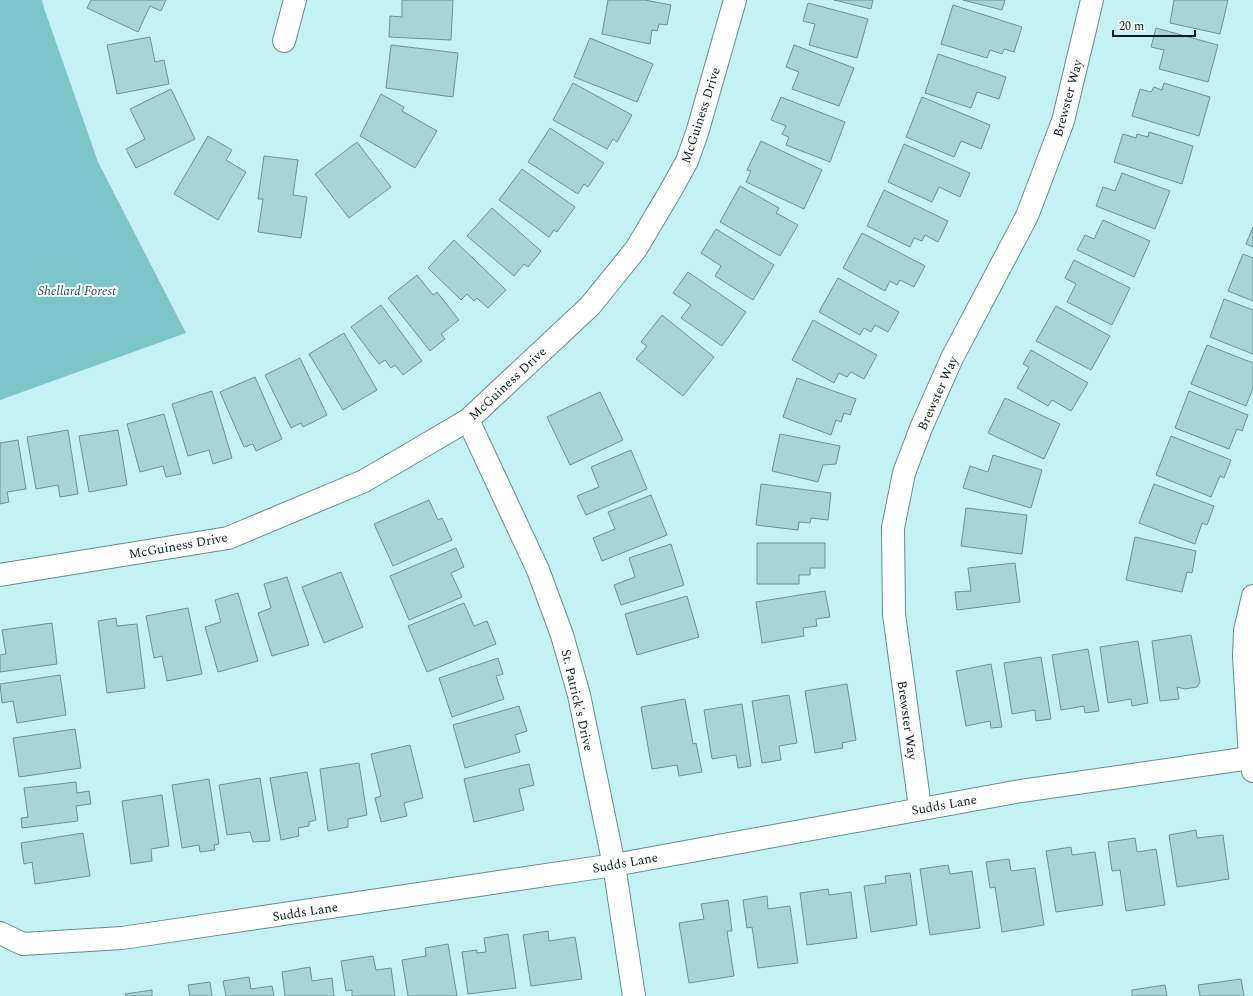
<svg xmlns="http://www.w3.org/2000/svg" width="1253" height="996" font-family="Spectral,serif">
	<style>
		.green { fill: #7cc5ca }
		.building { fill: #a8d4d7; stroke: #6a9497 }
		.lines { fill: none; stroke-linecap: round; stroke-linejoin: round }
		.minor-casing { stroke: #638d90; stroke-width: 24 }
		.minor { stroke: #fff; stroke-width: 22 }
		.labels { text-anchor: middle; stroke-width: 4; stroke-linejoin: round; paint-order: stroke }
		.street-label { font-size: 13px; fill: #091a1b; stroke: #fff }
		.park-label { font-size: 13px; font-style: italic; fill: #1a5053; stroke: #fff }
	</style>
	<rect width="100%" height="100%" fill="#c4f2f4"/>
	<polygon class="green" points="0,0 42,0 44,8 98,162 186,333 0,400"/>
	<g class="building">
		<polygon points="91,0 166,0 161,11 150,6 138,32 87,8"/>
		<polygon points="402,0 453,0 451,40 389,37 390,16 402,17"/>
		<polygon points="608,0 645,0 671,5 667,25 659,24 657,31 652,30 650,44 602,34"/>
		<polygon points="834,0 873,0 871,9"/>
		<polygon points="963,0 1005,0 1002,10"/>
		<polygon points="1174,0 1228,0 1220,34 1170,23"/>
		<polygon points="808,3 868,19 857,58 809,45 815,24 803,21"/>
		<polygon points="953,5 1022,27 1014,52 1004,49 1002,54 990,50 987,58 941,44"/>
		<polygon points="1156,28 1218,45 1208,82 1159,69 1164,50 1151,47"/>
		<polygon points="150,37 155,62 164,60 169,84 117,94 107,45"/>
		<polygon points="590,38 653,64 637,102 574,77"/>
		<polygon points="391,45 458,53 453,97 386,88"/>
		<polygon points="794,45 854,68 839,106 792,89 799,72 786,67"/>
		<polygon points="938,54 1006,77 999,99 977,92 971,108 925,93"/>
		<polygon points="573,83 632,115 617,142 613,139 607,149 553,120"/>
		<polygon points="1164,83 1210,97 1199,136 1132,116 1140,89 1151,92 1154,87 1162,90"/>
		<polygon points="171,89 195,139 136,168 126,149 145,139 130,109"/>
		<polygon points="381,94 404,107 402,111 437,131 415,168 360,136"/>
		<polygon points="781,97 845,122 830,162 786,145 789,137 782,134 786,126 771,120"/>
		<polygon points="922,97 990,125 981,149 961,141 954,157 906,137"/>
		<polygon points="550,128 604,163 588,187 584,184 578,194 528,162"/>
		<polygon points="1149,132 1193,146 1182,184 1114,162 1123,134 1136,138 1137,134 1148,137"/>
		<polygon points="208,136 232,150 226,160 246,172 218,220 174,194"/>
		<polygon points="761,141 822,170 804,209 746,182 751,171 747,170"/>
		<polygon points="357,142 391,187 349,218 315,174"/>
		<polygon points="904,144 970,173 960,197 939,187 932,202 888,182"/>
		<polygon points="264,156 298,160 293,195 307,197 301,238 258,232 263,199 258,199"/>
		<polygon points="522,169 575,207 557,232 554,230 549,237 499,200"/>
		<polygon points="1122,173 1170,191 1155,229 1096,206 1103,187 1115,191"/>
		<polygon points="740,186 779,208 776,213 798,225 780,256 720,222"/>
		<polygon points="884,190 948,221 938,242 925,235 922,241 914,238 910,247 867,226"/>
		<polygon points="492,208 541,251 528,267 524,264 514,276 467,236"/>
		<polygon points="1103,220 1150,241 1134,277 1077,250 1085,235 1094,239"/>
		<polygon points="1253,227 1253,247 1246,244"/>
		<polygon points="716,229 774,265 753,300 715,276 721,266 701,253"/>
		<polygon points="862,233 925,266 914,287 900,280 897,285 890,281 885,291 843,268"/>
		<polygon points="454,240 506,290 488,308 477,298 474,301 467,294 461,300 428,268"/>
		<polygon points="1243,254 1253,258 1253,301 1228,291"/>
		<polygon points="1074,260 1130,288 1112,325 1067,302 1076,284 1065,278"/>
		<polygon points="688,272 746,312 722,346 681,318 691,305 673,293"/>
		<polygon points="417,275 433,295 437,292 459,320 441,334 445,339 430,351 388,298"/>
		<polygon points="838,278 899,312 888,332 875,325 871,332 864,328 860,335 819,312"/>
		<polygon points="1224,299 1253,310 1253,354 1210,337"/>
		<polygon points="381,305 422,361 403,375 395,365 391,368 385,360 379,364 351,327"/>
		<polygon points="1056,306 1110,336 1091,370 1036,341"/>
		<polygon points="662,315 714,357 683,396 636,359 647,346 641,342"/>
		<polygon points="813,320 877,355 864,379 851,372 847,377 839,373 834,383 792,360"/>
		<polygon points="344,333 377,390 343,410 309,354"/>
		<polygon points="1207,345 1253,363 1253,388 1246,406 1191,384"/>
		<polygon points="1031,350 1088,383 1071,411 1052,400 1048,406 1017,388 1029,367 1023,364"/>
		<polygon points="300,358 327,415 303,427 301,423 291,428 265,375"/>
		<polygon points="255,377 282,439 256,451 253,444 244,447 220,392"/>
		<polygon points="797,378 856,399 850,415 844,413 841,422 836,420 831,435 783,417"/>
		<polygon points="212,391 232,458 213,464 209,450 188,456 172,404"/>
		<polygon points="1189,391 1248,415 1242,431 1237,429 1229,449 1175,428"/>
		<polygon points="600,392 623,440 570,465 547,417"/>
		<polygon points="1005,398 1060,424 1044,459 988,433"/>
		<polygon points="164,414 181,474 166,477 163,466 140,472 127,424"/>
		<polygon points="68,430 78,494 60,497 58,485 36,489 27,437"/>
		<polygon points="118,430 127,485 89,492 79,436"/>
		<polygon points="780,434 840,446 836,464 823,465 818,482 772,471"/>
		<polygon points="1171,436 1231,460 1224,478 1220,476 1211,497 1156,475"/>
		<polygon points="18,440 26,489 7,492 9,502 0,504 0,443"/>
		<polygon points="631,450 647,489 586,515 577,496 599,487 591,467"/>
		<polygon points="993,455 1042,470 1031,508 963,488 970,466 988,472"/>
		<polygon points="761,484 831,493 828,520 811,518 810,523 799,522 798,530 756,525"/>
		<polygon points="1154,484 1214,506 1207,525 1202,523 1195,544 1139,523"/>
		<polygon points="651,495 667,535 602,561 593,538 615,529 608,512"/>
		<polygon points="429,500 438,520 442,518 452,540 393,566 374,524"/>
		<polygon points="966,508 1027,515 1022,554 961,546"/>
		<polygon points="1135,537 1196,551 1192,573 1187,572 1182,592 1126,580"/>
		<polygon points="757,543 825,543 825,568 810,568 810,575 799,575 799,584 757,584"/>
		<polygon points="671,544 684,585 621,605 614,585 635,577 629,558"/>
		<polygon points="456,548 464,567 451,573 462,597 409,620 390,576"/>
		<polygon points="1015,563 1020,602 957,610 955,592 971,591 968,568"/>
		<polygon points="341,572 363,627 324,643 302,587"/>
		<polygon points="287,577 309,645 272,656 258,613 271,608 264,584"/>
		<polygon points="825,591 830,617 816,619 817,626 803,628 804,636 762,643 756,602"/>
		<polygon points="238,593 258,661 218,672 205,627 221,622 215,600"/>
		<polygon points="687,596 699,637 637,655 625,614"/>
		<polygon points="464,603 474,626 487,621 496,644 427,672 408,626"/>
		<polygon points="188,608 202,674 167,681 162,656 154,658 146,616"/>
		<polygon points="116,618 117,626 137,624 145,688 107,693 98,621"/>
		<polygon points="52,623 57,664 0,672 0,655 6,654 2,630"/>
		<polygon points="1191,635 1200,682 1197,687 1185,689 1177,687 1179,699 1160,701 1152,641"/>
		<polygon points="1138,641 1148,703 1132,706 1131,699 1108,703 1100,647"/>
		<polygon points="1088,649 1099,711 1085,713 1084,706 1061,710 1052,655"/>
		<polygon points="1041,657 1051,719 1036,721 1035,710 1012,714 1004,663"/>
		<polygon points="498,658 503,674 496,676 504,699 452,717 439,678"/>
		<polygon points="991,664 1002,727 991,728 990,721 966,726 956,671"/>
		<polygon points="60,675 66,715 17,723 13,701 2,703 0,684"/>
		<polygon points="847,684 856,740 842,743 843,748 815,753 805,691"/>
		<polygon points="789,695 797,743 779,746 781,760 762,763 752,701"/>
		<polygon points="685,699 693,744 696,743 702,772 679,776 677,765 652,769 641,707"/>
		<polygon points="742,704 751,766 738,768 736,755 712,759 704,710"/>
		<polygon points="519,706 527,731 515,735 520,752 465,768 453,725"/>
		<polygon points="75,729 81,768 19,777 13,738"/>
		<polygon points="410,745 423,798 404,803 407,816 381,822 375,798 381,796 371,754"/>
		<polygon points="359,763 367,815 348,819 348,827 328,831 320,769"/>
		<polygon points="529,764 534,785 519,789 524,810 474,822 464,779"/>
		<polygon points="307,772 316,820 309,822 309,826 298,828 299,836 281,840 270,778"/>
		<polygon points="260,778 270,841 253,842 250,832 227,835 219,785"/>
		<polygon points="209,779 219,844 214,845 215,850 200,852 199,845 182,848 172,785"/>
		<polygon points="76,782 77,793 89,791 91,804 76,806 78,821 22,828 21,818 28,817 24,788"/>
		<polygon points="162,795 169,846 151,849 152,861 131,864 122,801"/>
		<polygon points="1196,830 1197,838 1223,835 1229,879 1177,887 1169,835"/>
		<polygon points="83,833 90,876 35,884 32,862 24,864 21,843"/>
		<polygon points="1135,838 1137,852 1156,849 1165,905 1126,911 1120,870 1112,871 1108,842"/>
		<polygon points="1071,847 1072,855 1095,852 1103,905 1056,912 1046,851"/>
		<polygon points="1009,859 1011,871 1035,868 1044,925 1002,932 995,887 990,888 986,862"/>
		<polygon points="948,865 950,874 972,871 980,928 930,935 920,869"/>
		<polygon points="910,873 917,925 871,932 864,886 886,883 885,876"/>
		<polygon points="828,889 829,895 851,892 857,938 807,945 800,893"/>
		<polygon points="767,896 768,909 790,906 798,963 758,968 752,927 747,928 743,900"/>
		<polygon points="728,900 732,931 727,931 734,976 689,983 679,923 704,919 701,904"/>
		<polygon points="548,931 549,941 575,937 582,979 531,986 523,935"/>
		<polygon points="508,934 516,988 468,994 462,952 477,950 477,953 486,952 484,938"/>
		<polygon points="448,944 457,996 408,996 402,960 426,956 425,948"/>
		<polygon points="373,956 376,970 391,968 395,996 352,996 352,990 346,991 341,961"/>
		<polygon points="310,967 312,981 332,978 334,996 285,996 282,972"/>
		<polygon points="249,977 251,989 272,986 274,996 226,996 223,981"/>
		<polygon points="1241,979 1244,996 1200,996 1198,985"/>
		<polygon points="210,982 212,996 190,996 188,985"/>
		<polygon points="1165,985 1167,996 1132,996 1132,990"/>
		<polygon points="152,990 152,996 126,996 125,994"/>
	</g>
	<g class="lines">
		<defs>
			<g id="minor">
				<polyline points="284,41 295,0"/>
				<polyline points="468,420 538,570 562,635 579,695 614,865 634,996"/>
				<polyline points="0,575 228,538 364,481 468,420 590,306 636,249 671,190 687,161 697,133 735,0"/>
				<polyline points="1253,771 1250,758 1244,656 1245,631 1253,596"/>
				<polyline points="920,808 894,614 893,528 904,473 921,428 952,358 1027,216 1063,121 1092,0"/>
				<polyline points="0,933 23,944 122,938 614,865 1021,791 1250,758"/>
			</g>
		</defs>
		<use href="#minor" class="minor-casing"/>
		<use href="#minor" class="minor"/>
	</g>
	<g class="labels">
		<g class="street-label">
			<text transform="translate(1067 98) rotate(-75)" y="5">Brewster Way</text>
			<text transform="translate(700 115) rotate(-72)" y="5">McGuiness Drive</text>
			<text transform="translate(507 383) rotate(-43)" y="5">McGuiness Drive</text>
			<text transform="translate(937 393) rotate(-66)" y="5">Brewster Way</text>
			<text transform="translate(178 545) rotate(-10)" y="5">McGuiness Drive</text>
			<text transform="translate(578 700) rotate(77)" y="5">St. Patrick's Drive</text>
			<text transform="translate(908 720) rotate(82)" y="5">Brewster Way</text>
			<text transform="translate(944 804) rotate(-10)" y="5">Sudds Lane</text>
			<text transform="translate(625 862) rotate(-10)" y="5">Sudds Lane</text>
			<text transform="translate(305 911) rotate(-9)" y="5">Sudds Lane</text>
		</g>
		<g class="park-label">
			<text x="77" y="295">Shellard Forest</text>
		</g>
	</g>
	<path d="M1113 30v6h82v-6" fill="none" stroke="#091a1b" stroke-width="2"/>
	<text x="1119" y="30" font-size="12" fill="#091a1b" stroke="#ffffff" stroke-width="3" paint-order="stroke">20 m</text>
</svg>
